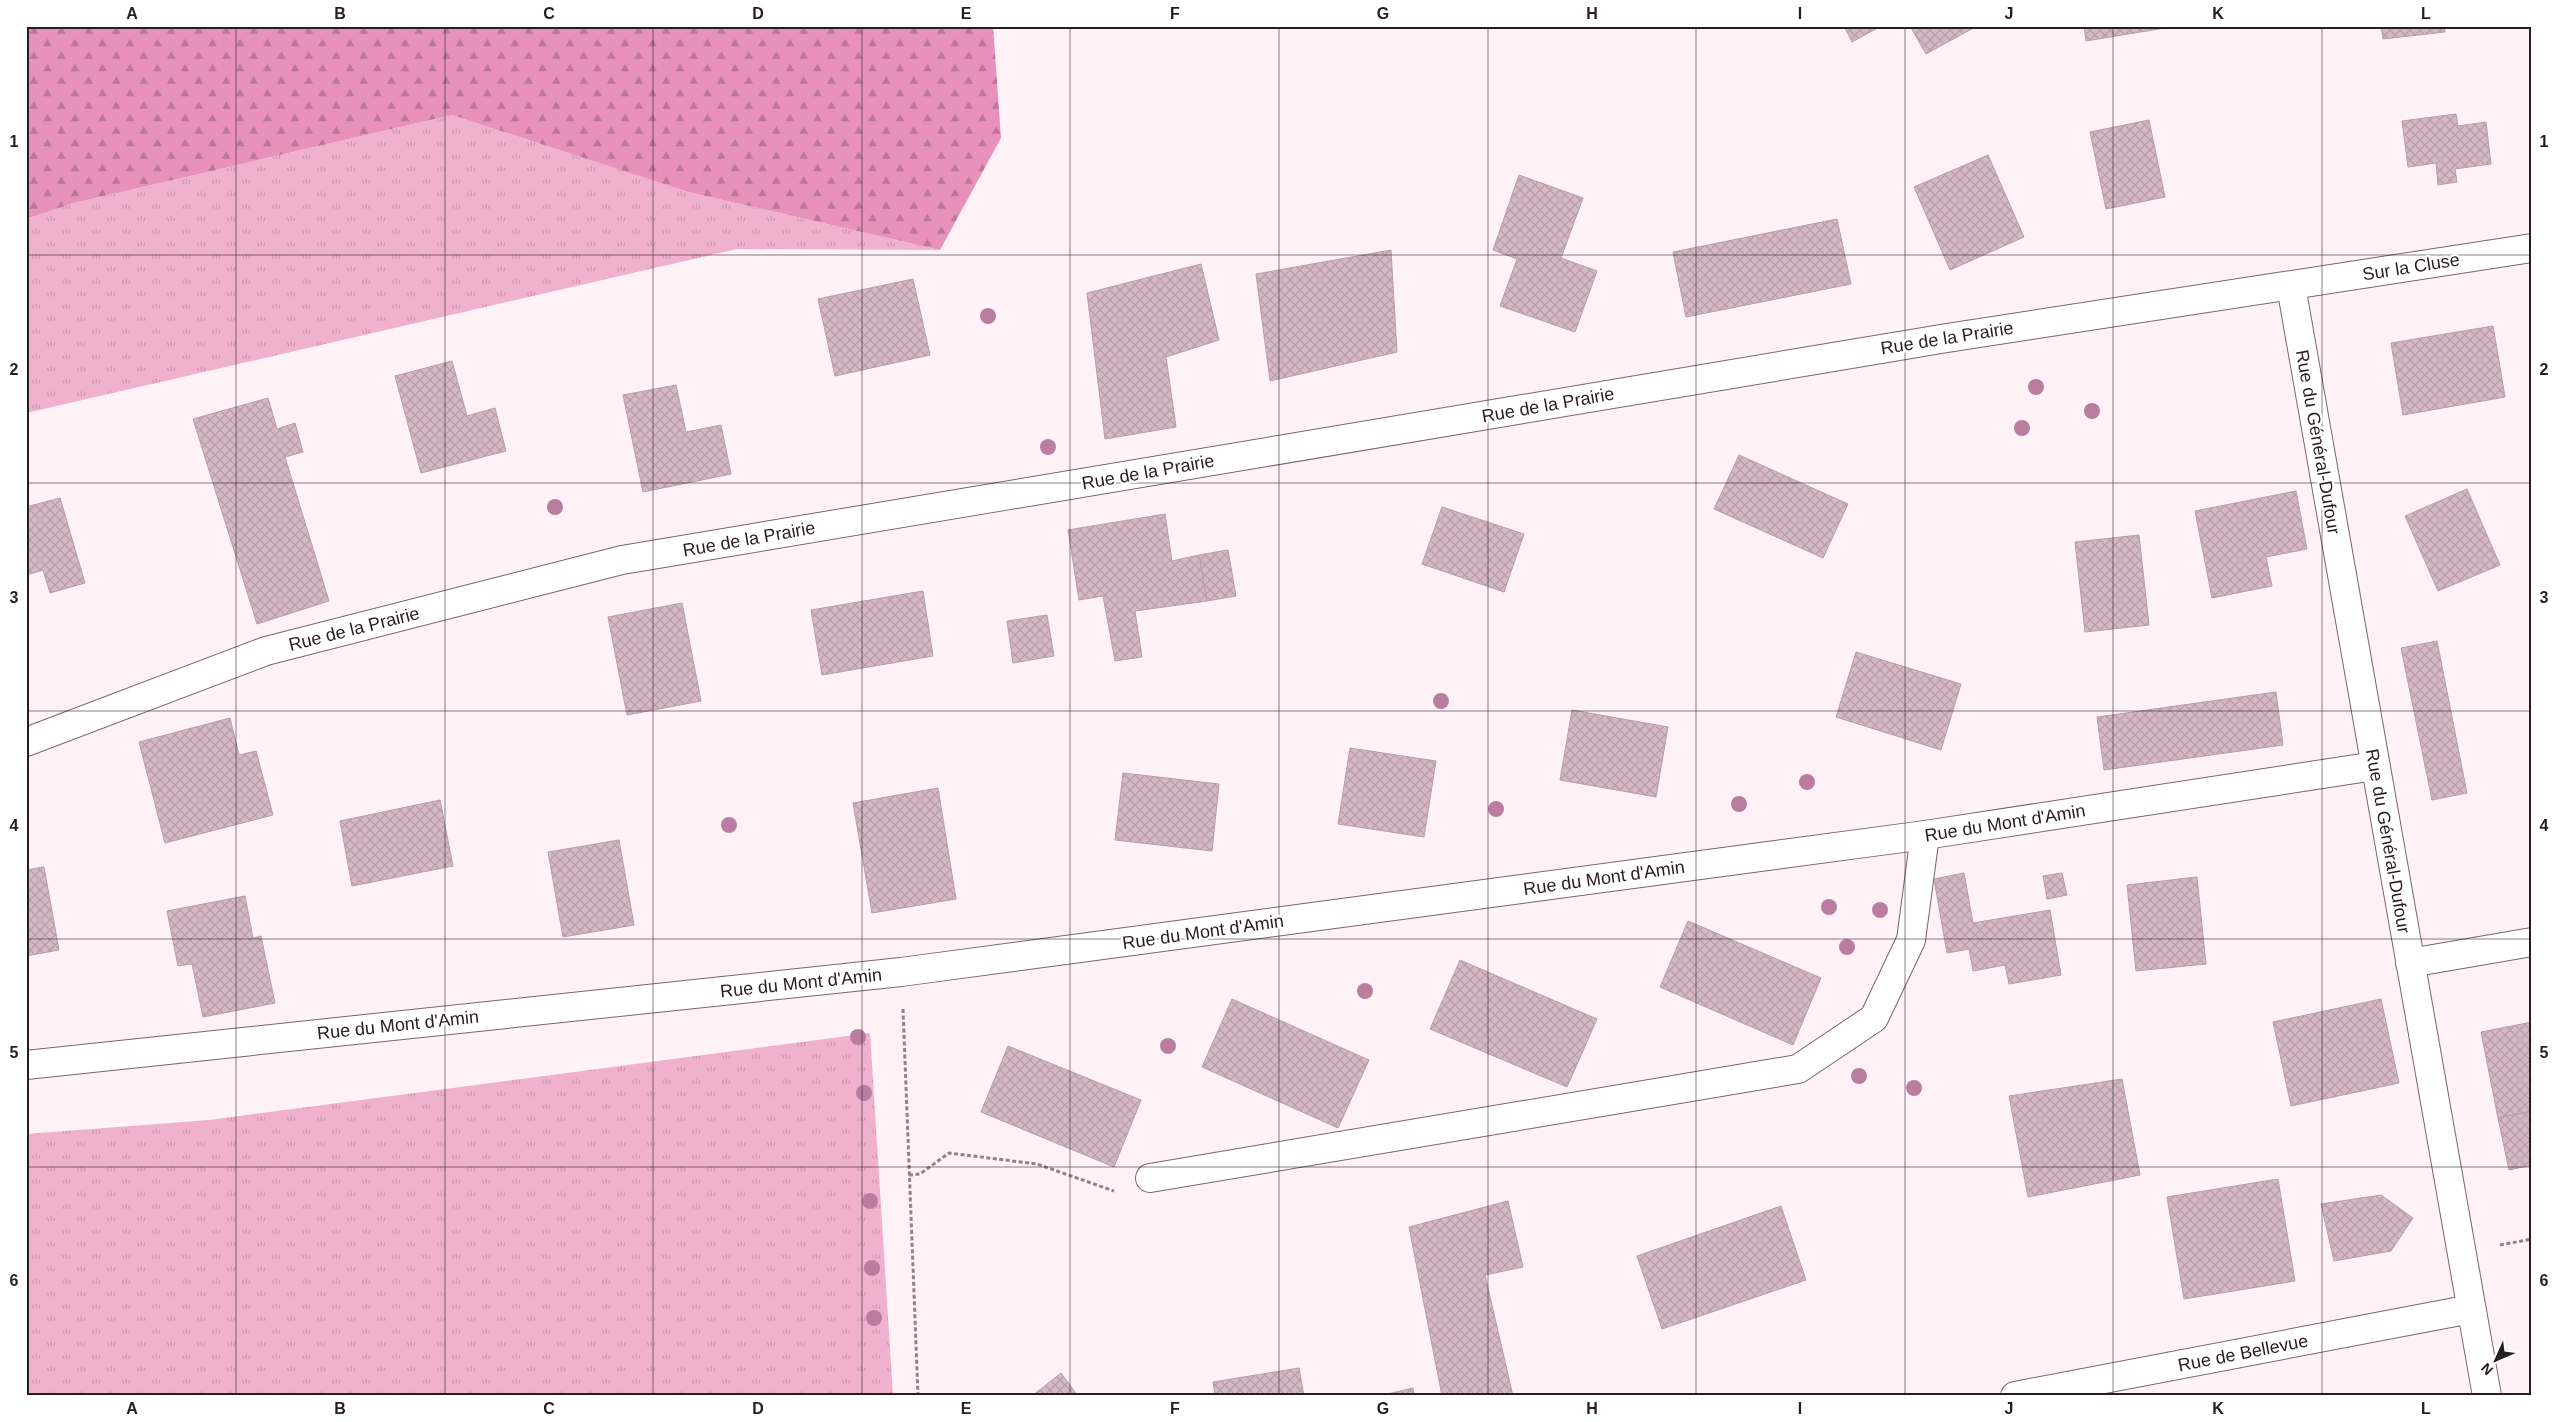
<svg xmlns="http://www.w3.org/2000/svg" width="2558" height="1422" font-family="Helvetica,sans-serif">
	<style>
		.grass { fill: url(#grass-tufts) }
		.forest { fill: url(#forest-firs) }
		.building { fill: url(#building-cross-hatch); stroke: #b89ca9 }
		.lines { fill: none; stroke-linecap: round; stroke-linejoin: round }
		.lane-casing { stroke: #7c626e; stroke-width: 30 }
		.street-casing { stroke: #7c626e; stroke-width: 30 }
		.path { stroke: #8e8388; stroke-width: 3; stroke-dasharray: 4 2.5; stroke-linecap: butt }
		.lane { stroke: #fff; stroke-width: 28 }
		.street { stroke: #fff; stroke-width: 28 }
		.tree { fill: #ba7da0 }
		.grid { fill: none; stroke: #271c21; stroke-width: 1; stroke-opacity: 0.55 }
		.labels { text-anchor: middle; stroke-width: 4.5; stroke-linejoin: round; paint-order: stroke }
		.street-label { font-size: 18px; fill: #271c21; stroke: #fff }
		.neatline { fill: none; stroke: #271c21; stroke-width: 2 }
		.grid-label { font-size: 16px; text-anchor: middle; font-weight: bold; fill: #271c21 }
	</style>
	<defs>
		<pattern id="grass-tufts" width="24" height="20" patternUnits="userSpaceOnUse" patternTransform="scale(1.25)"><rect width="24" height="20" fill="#f0b1cf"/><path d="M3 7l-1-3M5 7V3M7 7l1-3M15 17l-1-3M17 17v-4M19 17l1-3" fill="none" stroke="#ce98b1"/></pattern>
		<pattern id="forest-firs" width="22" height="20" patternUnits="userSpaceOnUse" patternTransform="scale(1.25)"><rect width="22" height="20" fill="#e791bb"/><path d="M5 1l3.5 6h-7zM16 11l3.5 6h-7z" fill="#bb7698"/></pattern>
		<pattern id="building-cross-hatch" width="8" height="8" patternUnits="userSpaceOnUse" patternTransform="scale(1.25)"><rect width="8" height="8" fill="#d5b8c5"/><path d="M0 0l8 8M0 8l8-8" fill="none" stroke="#b79ea9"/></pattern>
	</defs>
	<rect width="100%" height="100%" fill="#fef2f7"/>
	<g class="grass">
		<polygon points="452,115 688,192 940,250 737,249 26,413 26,219 74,203"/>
		<polygon points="870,1033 893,1396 26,1396 26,1134 209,1120"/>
	</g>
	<polygon class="forest" points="26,26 993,26 1001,138 940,250 688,192 452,115 74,203 26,219"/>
	<g class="building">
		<polygon points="1844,26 1881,26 1852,42"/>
		<polygon points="1910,26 1977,26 1926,54"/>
		<polygon points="2084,26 2177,26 2086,41"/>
		<polygon points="2381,26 2444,26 2445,32 2383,39"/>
		<polygon points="2456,114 2458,126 2486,122 2491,164 2455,169 2457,182 2438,185 2436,163 2408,167 2402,121"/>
		<polygon points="2149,120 2165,197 2106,209 2090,132"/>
		<polygon points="1988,155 2024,237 1950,270 1914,187"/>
		<polygon points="1519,175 1583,198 1561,258 1597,271 1575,332 1500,306 1517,259 1493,250"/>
		<polygon points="1837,219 1851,284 1686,317 1673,252"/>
		<polygon points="1391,250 1397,352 1270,381 1256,274"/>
		<polygon points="1201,264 1219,340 1166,357 1176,427 1105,439 1087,293"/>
		<polygon points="913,279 930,355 835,376 818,299"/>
		<polygon points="2493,326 2505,397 2403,415 2391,343"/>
		<polygon points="452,361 467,416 495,408 506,451 421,473 395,376"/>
		<polygon points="676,385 686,432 721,425 731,474 643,492 623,395"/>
		<polygon points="268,398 277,429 295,423 303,452 285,457 329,601 257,624 193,419"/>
		<polygon points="1739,455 1848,504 1823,558 1714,509"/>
		<polygon points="2467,489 2500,565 2438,591 2405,516"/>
		<polygon points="2296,491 2307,549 2266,557 2272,586 2212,598 2195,511"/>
		<polygon points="60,498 85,583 50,593 43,570 26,575 26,507"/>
		<polygon points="1442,507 1524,534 1504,592 1422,564"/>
		<polygon points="1165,514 1172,561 1199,555 1207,601 1135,611 1142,657 1115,661 1103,596 1079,600 1068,530"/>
		<polygon points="2139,535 2149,625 2085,632 2075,542"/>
		<polygon points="1228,550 1236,596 1207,601 1199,555"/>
		<polygon points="923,591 933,656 822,675 811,610"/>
		<polygon points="682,603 701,701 627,715 608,617"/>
		<polygon points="1047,615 1054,656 1013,663 1007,621"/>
		<polygon points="2437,641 2467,793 2432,800 2401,648"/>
		<polygon points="1856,652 1961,684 1941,750 1836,717"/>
		<polygon points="2276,692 2283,745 2104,770 2097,717"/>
		<polygon points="1572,710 1668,727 1656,797 1560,780"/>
		<polygon points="230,718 239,755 256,751 273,815 165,843 139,742"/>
		<polygon points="1350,748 1436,761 1424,837 1338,824"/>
		<polygon points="1123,773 1219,784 1212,851 1115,840"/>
		<polygon points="938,788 956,899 872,913 853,803"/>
		<polygon points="440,800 453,866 352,886 340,821"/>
		<polygon points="619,840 634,925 563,937 548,852"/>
		<polygon points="44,867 59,950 26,956 26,870"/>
		<polygon points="1964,873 1973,923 2050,910 2061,975 2009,984 2005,965 1973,971 1969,949 1947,953 1934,879"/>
		<polygon points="2062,873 2067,895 2047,899 2043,876"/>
		<polygon points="2197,877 2206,964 2136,971 2127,885"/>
		<polygon points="245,896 253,938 261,936 275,1003 203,1017 192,964 178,966 167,911"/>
		<polygon points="1688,921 1821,978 1793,1045 1660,987"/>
		<polygon points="1460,960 1597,1019 1567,1087 1430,1029"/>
		<polygon points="1232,999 1369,1060 1338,1128 1202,1067"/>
		<polygon points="2381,999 2399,1083 2291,1106 2273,1022"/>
		<polygon points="2532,1022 2532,1111 2498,1118 2481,1032"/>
		<polygon points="1008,1046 1141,1100 1114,1167 981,1112"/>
		<polygon points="2122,1079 2140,1175 2028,1197 2009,1096"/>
		<polygon points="2532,1111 2532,1165 2509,1170 2498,1118"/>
		<polygon points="2278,1179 2295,1281 2184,1299 2167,1197"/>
		<polygon points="2381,1195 2413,1218 2391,1251 2334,1261 2321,1204"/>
		<polygon points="1508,1201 1523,1267 1485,1275 1513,1396 1442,1396 1409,1227"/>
		<polygon points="1781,1206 1806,1280 1662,1329 1637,1256"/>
		<polygon points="1299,1368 1304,1396 1215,1396 1213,1382"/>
		<polygon points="1061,1373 1078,1396 1032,1396"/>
		<polygon points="1413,1388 1414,1396 1379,1396"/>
	</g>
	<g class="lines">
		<defs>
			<polyline id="lane" points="1150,1178 1798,1069 1874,1018 1911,940 1925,835"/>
			<g id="street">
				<polyline points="2291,286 2487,1396"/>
				<polyline points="26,742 266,651 622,560 1947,338 2532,248"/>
				<polyline points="2410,963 2532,942"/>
				<polyline points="26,1065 901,972 1925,835 2375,766"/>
				<polyline points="2015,1396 2471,1309"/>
			</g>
		</defs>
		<use href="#lane" class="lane-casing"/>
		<use href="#street" class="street-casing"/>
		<g class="path">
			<polyline points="903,1009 918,1396"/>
			<polyline points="909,1175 920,1174 949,1153 1037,1164 1114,1191"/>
			<polyline points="2500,1245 2532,1239"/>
		</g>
		<use href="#lane" class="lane"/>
		<use href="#street" class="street"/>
	</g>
	<g class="tree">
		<circle cx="988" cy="316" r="8"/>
		<circle cx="2036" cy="387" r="8"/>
		<circle cx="2092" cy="411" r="8"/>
		<circle cx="2022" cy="428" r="8"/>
		<circle cx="1048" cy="447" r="8"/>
		<circle cx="555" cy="507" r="8"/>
		<circle cx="1441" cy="701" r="8"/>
		<circle cx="1807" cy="782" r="8"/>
		<circle cx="1739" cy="804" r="8"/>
		<circle cx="1496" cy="809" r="8"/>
		<circle cx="729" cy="825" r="8"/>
		<circle cx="1829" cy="907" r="8"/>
		<circle cx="1880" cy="910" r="8"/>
		<circle cx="1847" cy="947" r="8"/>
		<circle cx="1365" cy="991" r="8"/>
		<circle cx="858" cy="1037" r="8"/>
		<circle cx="1168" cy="1046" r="8"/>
		<circle cx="1859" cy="1076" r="8"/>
		<circle cx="1914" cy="1088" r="8"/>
		<circle cx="864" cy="1093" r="8"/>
		<circle cx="870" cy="1201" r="8"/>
		<circle cx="872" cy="1268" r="8"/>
		<circle cx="874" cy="1318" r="8"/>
	</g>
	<path class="grid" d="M 236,26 L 236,1396M 445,26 L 445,1396M 653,26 L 653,1396M 862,26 L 862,1396M 1070,26 L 1070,1396M 1279,26 L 1279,1396M 1488,26 L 1488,1396M 1696,26 L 1696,1396M 1905,26 L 1905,1396M 2113,26 L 2113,1396M 2322,26 L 2322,1396M 26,255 L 2532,255M 26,483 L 2532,483M 26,711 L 2532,711M 26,939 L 2532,939M 26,1167 L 2532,1167"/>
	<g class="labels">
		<g class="street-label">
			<text transform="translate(2411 267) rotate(-9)" y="6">Sur la Cluse</text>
			<text transform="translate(1947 338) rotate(-9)" y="6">Rue de la Prairie</text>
			<text transform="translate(1548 405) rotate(-10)" y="6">Rue de la Prairie</text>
			<text transform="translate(2318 442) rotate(80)" y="6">Rue du Général-Dufour</text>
			<text transform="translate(1148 472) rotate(-10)" y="6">Rue de la Prairie</text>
			<text transform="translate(749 539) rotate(-10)" y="6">Rue de la Prairie</text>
			<text transform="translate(354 629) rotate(-14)" y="6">Rue de la Prairie</text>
			<text transform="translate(2005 823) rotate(-9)" y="6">Rue du Mont d'Amin</text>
			<text transform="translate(2388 841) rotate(80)" y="6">Rue du Général-Dufour</text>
			<text transform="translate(1604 878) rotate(-8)" y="6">Rue du Mont d'Amin</text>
			<text transform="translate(1203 932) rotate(-8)" y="6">Rue du Mont d'Amin</text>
			<text transform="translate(801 983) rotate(-6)" y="6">Rue du Mont d'Amin</text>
			<text transform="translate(398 1025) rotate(-6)" y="6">Rue du Mont d'Amin</text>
			<text transform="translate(2243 1353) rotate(-11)" y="6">Rue de Bellevue</text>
		</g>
	</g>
	<rect width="2558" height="1422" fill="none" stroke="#ffffff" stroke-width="55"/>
	<g transform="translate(2496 1360) rotate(225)" stroke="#ffffff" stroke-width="4" paint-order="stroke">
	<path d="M0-4L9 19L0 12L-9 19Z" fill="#271c21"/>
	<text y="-8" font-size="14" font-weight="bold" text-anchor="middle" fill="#271c21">N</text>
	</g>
	<rect x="28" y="28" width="2502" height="1366" class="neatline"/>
	<g class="grid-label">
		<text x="132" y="19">A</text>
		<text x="340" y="19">B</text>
		<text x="549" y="19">C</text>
		<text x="758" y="19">D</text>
		<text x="966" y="19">E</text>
		<text x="1175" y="19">F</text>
		<text x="1383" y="19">G</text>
		<text x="1592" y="19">H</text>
		<text x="1800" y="19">I</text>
		<text x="2009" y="19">J</text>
		<text x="2218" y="19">K</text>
		<text x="2426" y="19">L</text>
		<text x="14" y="147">1</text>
		<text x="2544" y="147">1</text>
		<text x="14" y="375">2</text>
		<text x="2544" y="375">2</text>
		<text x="14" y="603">3</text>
		<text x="2544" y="603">3</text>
		<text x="14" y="831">4</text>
		<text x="2544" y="831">4</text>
		<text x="14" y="1058">5</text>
		<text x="2544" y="1058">5</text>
		<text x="14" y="1286">6</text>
		<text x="2544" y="1286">6</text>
		<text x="132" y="1414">A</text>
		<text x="340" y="1414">B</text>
		<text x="549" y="1414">C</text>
		<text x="758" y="1414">D</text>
		<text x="966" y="1414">E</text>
		<text x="1175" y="1414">F</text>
		<text x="1383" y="1414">G</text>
		<text x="1592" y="1414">H</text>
		<text x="1800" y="1414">I</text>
		<text x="2009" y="1414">J</text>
		<text x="2218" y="1414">K</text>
		<text x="2426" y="1414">L</text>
	</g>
</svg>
